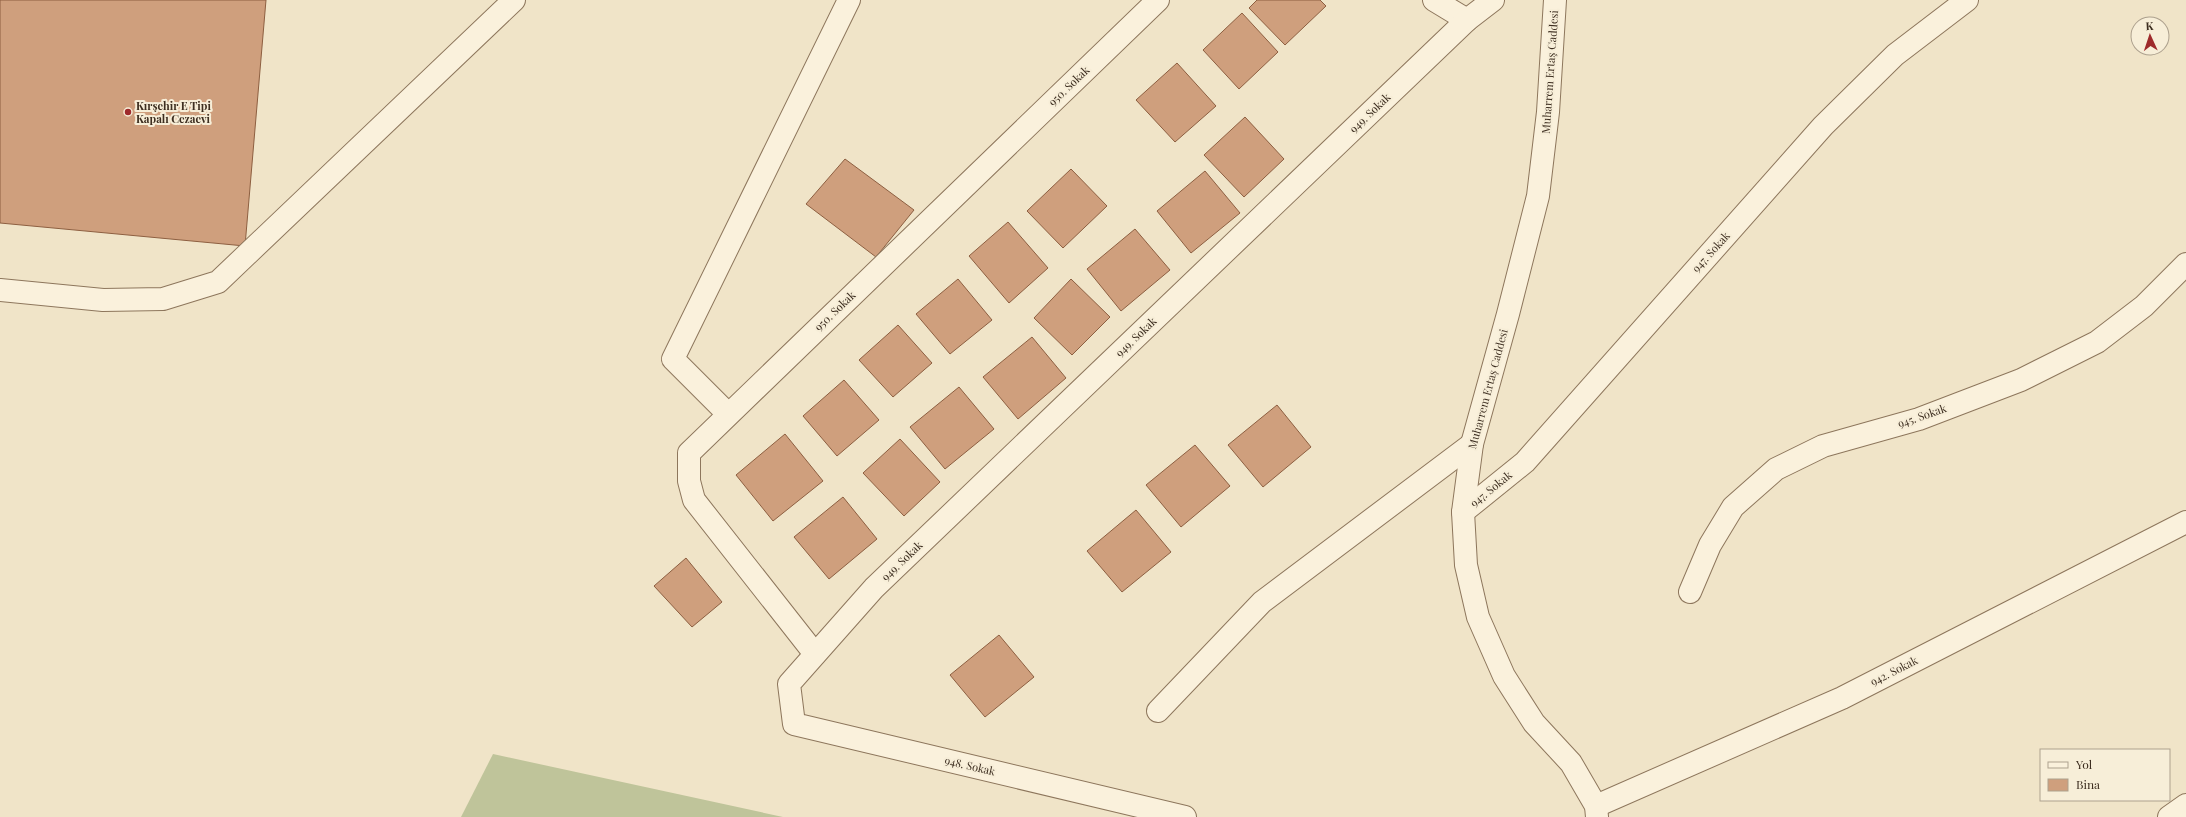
<svg xmlns="http://www.w3.org/2000/svg" width="2186" height="817" font-family="'Playfair Display',serif">
	<style>
		.cemetery { fill: #bfc49a }
		.building { fill: #cf9f7d; stroke: #8d5f41 }
		.lines { fill: none; stroke-linecap: round; stroke-linejoin: round }
		.minor-casing { stroke: #8d765c; stroke-width: 24 }
		.minor { stroke: #faf1dc; stroke-width: 22 }
		.poi-dot { fill: #9e2a2b; stroke: #f7eed8; stroke-width: 1.5 }
		.labels { text-anchor: middle; stroke-width: 4; stroke-linejoin: round; paint-order: stroke }
		.street-label { font-size: 11px; fill: #3d2e20; stroke: #f7eed8 }
		.poi-label { font-size: 11px; font-weight: bold; fill: #3d2e20; stroke: #f7eed8; text-anchor: start }
	</style>
	<rect width="100%" height="100%" fill="#f0e4c8"/>
	<polygon class="cemetery" points="493,754 783,817 461,817"/>
	<g class="building">
		<polygon points="0,0 266,0 245,246 0,223"/>
		<polygon points="1257,0 1320,0 1326,6 1285,45 1249,8"/>
		<polygon points="1242,13 1278,52 1239,89 1203,50"/>
		<polygon points="1177,63 1216,106 1175,142 1136,100"/>
		<polygon points="1245,117 1284,159 1244,197 1204,155"/>
		<polygon points="845,159 914,210 876,257 806,204"/>
		<polygon points="1071,169 1107,206 1063,248 1027,211"/>
		<polygon points="1205,171 1240,213 1191,253 1157,211"/>
		<polygon points="1008,222 1048,268 1009,303 969,256"/>
		<polygon points="1135,229 1170,270 1121,311 1087,269"/>
		<polygon points="958,279 992,320 950,354 916,314"/>
		<polygon points="1071,279 1110,317 1072,355 1034,318"/>
		<polygon points="898,325 932,363 893,397 859,360"/>
		<polygon points="1032,337 1066,378 1018,419 983,377"/>
		<polygon points="844,380 879,420 837,456 803,416"/>
		<polygon points="959,387 994,429 945,469 910,427"/>
		<polygon points="1277,405 1311,447 1263,487 1228,445"/>
		<polygon points="785,434 823,481 773,521 736,475"/>
		<polygon points="900,439 940,482 904,516 863,473"/>
		<polygon points="1195,445 1230,486 1181,527 1146,485"/>
		<polygon points="843,497 877,539 829,579 794,537"/>
		<polygon points="1136,510 1171,552 1122,592 1087,551"/>
		<polygon points="686,558 722,602 692,627 654,586"/>
		<polygon points="999,635 1034,677 985,717 950,675"/>
	</g>
	<g class="lines">
		<defs>
			<g id="minor">
				<polyline points="1434,0 1467,20"/>
				<polyline points="1555,0 1548,112 1538,196 1508,314 1472,444 1463,512 1466,565 1478,617 1504,676 1534,723 1571,763 1596,806 1597,817"/>
				<polyline points="0,290 103,300 163,299 218,282 514,0"/>
				<polyline points="728,414 673,359 849,0"/>
				<polyline points="1463,512 1525,462 1823,126 1895,55 1967,0"/>
				<polyline points="1690,592 1710,545 1733,507 1776,469 1823,446 1919,419 2021,380 2097,342 2144,306 2186,264"/>
				<polyline points="815,654 694,500 689,481 689,453 1158,0"/>
				<polyline points="1158,711 1262,602 1472,444"/>
				<polyline points="1596,806 1842,698 2186,522"/>
				<polyline points="1185,817 794,724 789,684 874,588 1467,20 1493,0"/>
				<polyline points="2169,817 2186,805"/>
			</g>
		</defs>
		<use href="#minor" class="minor-casing"/>
		<use href="#minor" class="minor"/>
	</g>
	<circle class="poi-dot" cx="128" cy="112" r="4"/>
	<g class="labels">
		<g class="street-label">
			<text transform="translate(1550 72) rotate(-86)" y="4">Muharrem Ertaş Caddesi</text>
			<text transform="translate(1069 86) rotate(-44)" y="4">950. Sokak</text>
			<text transform="translate(1370 113) rotate(-44)" y="4">949. Sokak</text>
			<text transform="translate(1711 252) rotate(-48)" y="4">947. Sokak</text>
			<text transform="translate(835 311) rotate(-44)" y="4">950. Sokak</text>
			<text transform="translate(1136 337) rotate(-44)" y="4">949. Sokak</text>
			<text transform="translate(1488 389) rotate(-75)" y="4">Muharrem Ertaş Caddesi</text>
			<text transform="translate(1922 416) rotate(-19)" y="4">945. Sokak</text>
			<text transform="translate(1491 489) rotate(-39)" y="4">947. Sokak</text>
			<text transform="translate(902 561) rotate(-44)" y="4">949. Sokak</text>
			<text transform="translate(1894 671) rotate(-27)" y="4">942. Sokak</text>
			<text transform="translate(970 766) rotate(13)" y="4">948. Sokak</text>
		</g>
		<g class="poi-label">
			<text x="136" y="110">Kırşehir E Tipi<tspan x="136" dy="13">Kapalı Cezaevi</tspan></text>
		</g>
	</g>
	<rect x="2040" y="749" width="130" height="52" fill="#f7eed8" stroke="#ada18e"/>
	<rect x="2048" y="762" width="20" height="6" fill="#faf1dc" stroke="#ada18e"/>
	<text x="2076" y="769" font-size="12" fill="#3d2e20">Yol</text>
	<rect x="2048" y="779" width="20" height="12" fill="#cf9f7d" stroke="#ada18e"/>
	<text x="2076" y="789" font-size="12" fill="#3d2e20">Bina</text>
	<g transform="translate(2150 36) rotate(357)"><circle r="19" fill="#f7eed8" stroke="#ada18e"/>
	<path d="M0-3L7 15L0 10L-7 15Z" fill="#9e2a2b"/>
	<text y="-6" font-size="11" font-weight="bold" text-anchor="middle" fill="#3d2e20">K</text>
	</g>
</svg>
